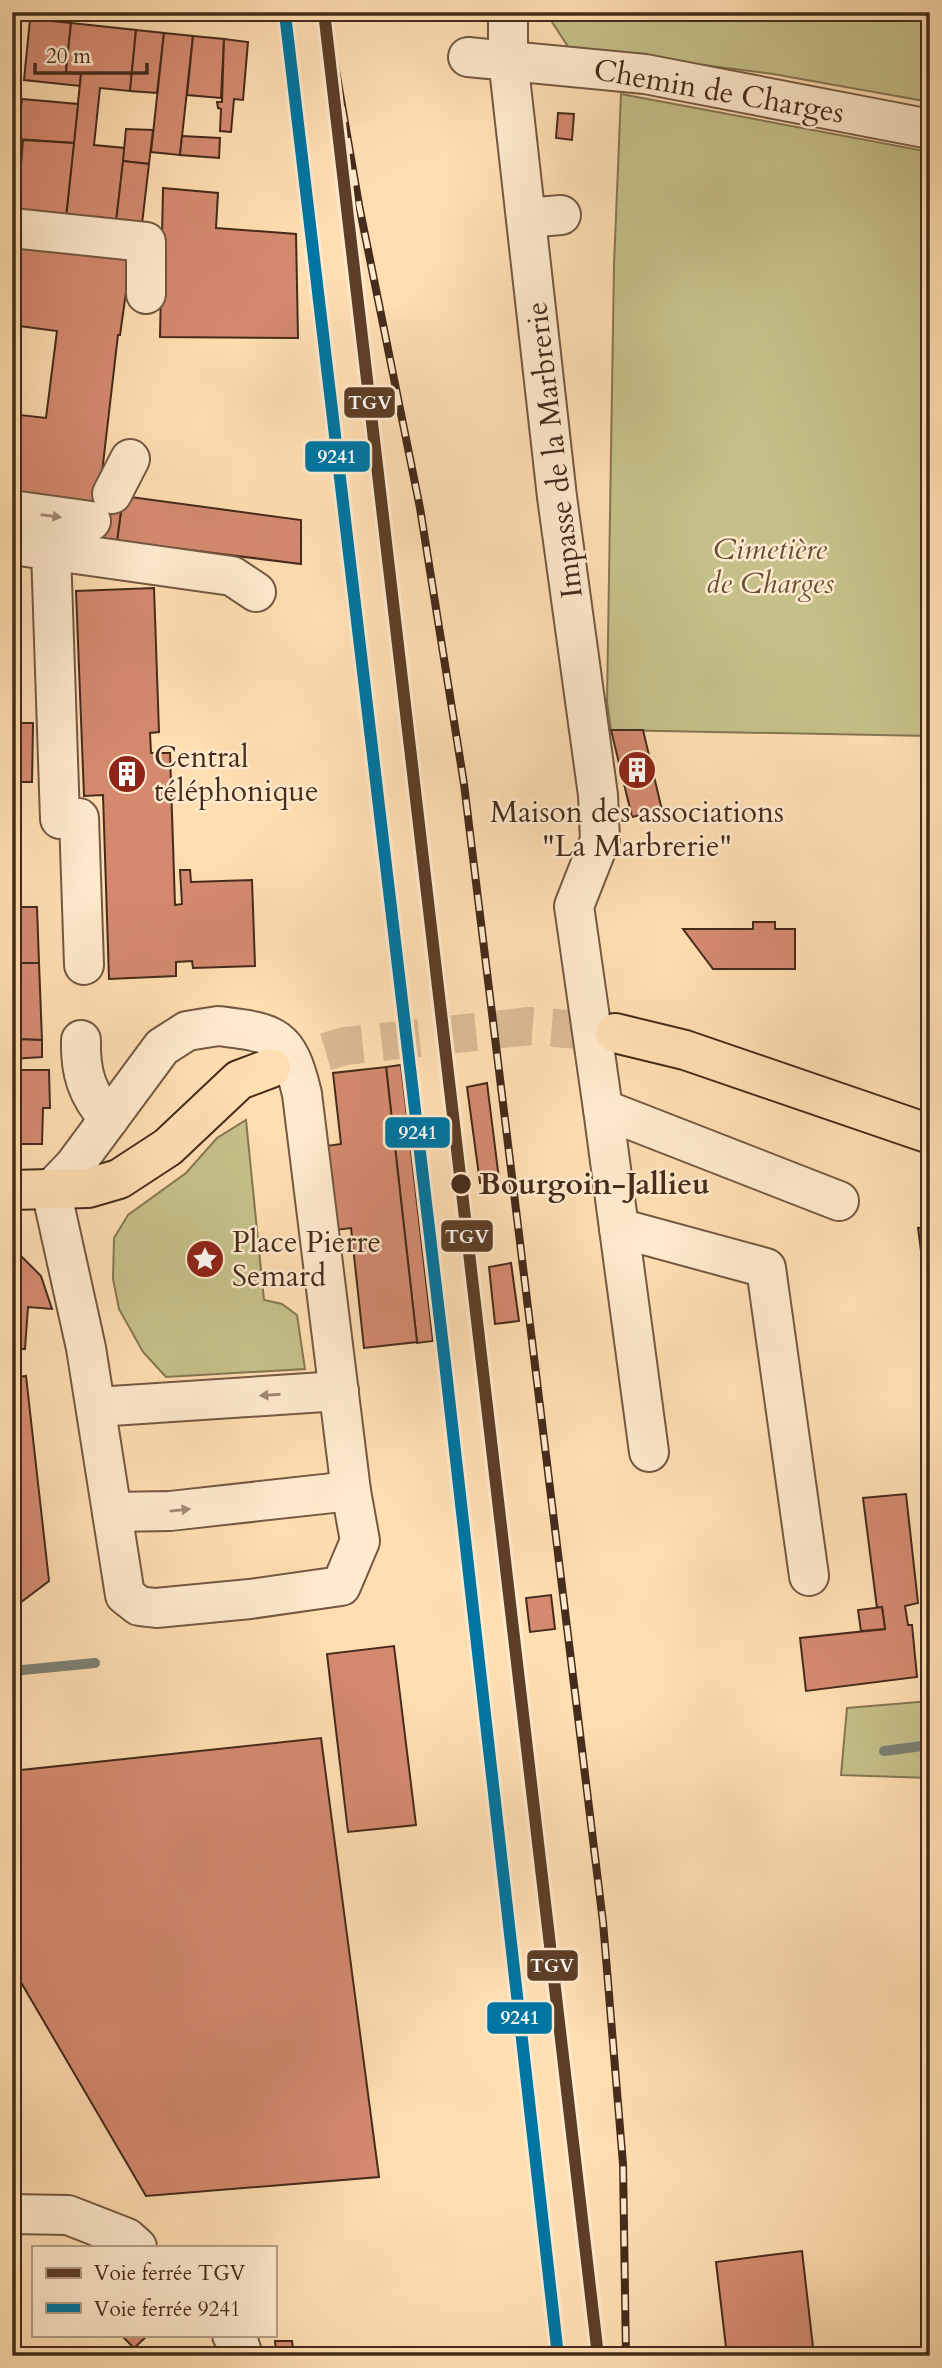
<svg xmlns="http://www.w3.org/2000/svg" width="942" height="2368" font-family="Cardo,serif">
	<style>
		.green { fill: #c5c089; stroke: #857652; stroke-width: 2 }
		.lines { fill: none; stroke-linecap: round; stroke-linejoin: round }
		.stream { stroke: #7c8175; stroke-width: 10 }
		.building { fill: #d58a70; stroke: #452b1b; stroke-width: 2 }
		.major-tunnel { stroke: #daba94; stroke-width: 38; stroke-dasharray: 38 19; stroke-linecap: butt }
		.minor-casing { stroke: #745841; stroke-width: 42 }
		.major-casing { stroke: #452b1b; stroke-width: 42 }
		.minor { stroke: #ffeacd; stroke-width: 38 }
		.major { stroke: #ffdeb2; stroke-width: 38 }
		.rail-casing { stroke: #452b1b; stroke-width: 8 }
		.rail { stroke: #ffeacd; stroke-width: 5; stroke-dasharray: 16; stroke-linecap: butt }
		.rail-1-casing { stroke: #ffeacd; stroke-width: 18 }
		.rail-2-casing { stroke: #ffeacd; stroke-width: 18 }
		.rail-1 { stroke: #5c3e26; stroke-width: 12 }
		.rail-2 { stroke: #0075a1; stroke-width: 12 }
		.oneway { fill: #a28a74 }
		.stop-dot { fill: #452b1b; stroke: #ffeacd; stroke-width: 2.5 }
		.labels { text-anchor: middle; stroke-width: 5; stroke-linejoin: round; paint-order: stroke }
		.street-label { font-size: 30px; fill: #452b1b; stroke: #ffeacd }
		.park-label { font-size: 30px; font-style: italic; fill: #655036; stroke: #ffeacd }
		.poi-label { font-size: 30px; fill: #452b1b; stroke: #ffeacd; text-anchor: start }
		.stop-label { font-size: 30px; font-weight: bold; fill: #452b1b; stroke: #ffeacd; text-anchor: start }
		.line-badge { stroke: #ffeacd; stroke-width: 2.5 }
		.badge-label { font-size: 19px; text-anchor: middle; font-weight: bold; fill: #fff }
	</style>
	<rect width="100%" height="100%" fill="#ffdeb2"/>
	<filter id="stains"><feTurbulence type="fractalNoise" baseFrequency=".00286" numOctaves="4"/><feColorMatrix values="0 0 0 0 .2 0 0 0 0 .09 0 0 0 0 .02 0 0 0 .5 -.17"/></filter>
	<radialGradient id="worn" r=".72"><stop offset=".6" stop-color="#630" stop-opacity="0"/><stop offset="1" stop-color="#630" stop-opacity=".3"/></radialGradient>
	<g class="green">
		<polygon points="515,12 930,12 930,102 773,74 569,48 548,16"/>
		<polygon points="621,94 930,152 930,736 611,730 607,702 614,265"/>
		<polygon points="246,1120 264,1300 282,1304 297,1315 305,1369 166,1377 143,1352 119,1309 113,1279 114,1238 128,1215 186,1173 217,1138"/>
		<polygon points="930,1701 930,1778 841,1775 847,1708"/>
	</g>
	<g class="lines">
		<g class="stream">
			<polyline points="12,1671 95,1663"/>
			<polyline points="884,1751 930,1745"/>
		</g>
	</g>
	<g class="building">
		<polygon points="30,19 71,23 66,72 81,74 80,86 24,80"/>
		<polygon points="71,23 136,30 130,91 100,88 94,145 125,148 116,222 66,217 81,74 66,72"/>
		<polygon points="136,30 164,33 157,93 130,91"/>
		<polygon points="164,33 193,36 180,155 151,152"/>
		<polygon points="193,36 224,39 221,98 187,95"/>
		<polygon points="224,39 248,42 243,100 234,99 231,132 220,131 221,109 218,108 217,102 222,102"/>
		<polygon points="22,99 78,104 74,143 17,139"/>
		<polygon points="558,113 574,114 572,140 556,138"/>
		<polygon points="126,129 153,130 149,164 123,161"/>
		<polygon points="182,136 220,138 219,158 180,155"/>
		<polygon points="12,139 23,140 17,213 12,212"/>
		<polygon points="23,140 74,143 66,217 17,213"/>
		<polygon points="123,161 149,164 142,224 116,222"/>
		<polygon points="163,188 218,193 216,228 296,234 298,338 160,337"/>
		<polygon points="12,247 131,257 120,335 118,335 98,507 12,492 12,414 46,418 57,331 12,325"/>
		<polygon points="123,496 301,520 301,564 117,541"/>
		<polygon points="123,496 117,541 89,537 98,507"/>
		<polygon points="154,588 159,732 150,733 151,753 170,753 175,905 182,904 180,870 190,870 191,882 252,880 255,966 193,968 192,961 176,962 176,976 109,979 103,795 84,796 76,591"/>
		<polygon points="12,723 18,723 18,774 15,775 12,775"/>
		<polygon points="18,723 33,723 32,782 15,782 15,775 18,774"/>
		<polygon points="611,730 643,730 662,810 632,817"/>
		<polygon points="12,907 37,907 39,963 12,963"/>
		<polygon points="753,922 775,922 775,929 795,929 795,969 713,969 683,929 753,929"/>
		<polygon points="12,963 39,963 42,1040 12,1039"/>
		<polygon points="12,1039 42,1040 42,1057 12,1059"/>
		<polygon points="401,1065 433,1341 417,1343 386,1067"/>
		<polygon points="386,1067 417,1342 364,1348 351,1228 335,1230 326,1146 341,1144 333,1073"/>
		<polygon points="12,1070 49,1070 50,1108 43,1108 42,1144 12,1144"/>
		<polygon points="487,1083 499,1179 480,1183 467,1087"/>
		<polygon points="930,1227 930,1321 918,1228"/>
		<polygon points="12,1247 41,1276 52,1309 28,1307 25,1349 12,1349"/>
		<polygon points="511,1263 519,1321 495,1324 489,1267"/>
		<polygon points="26,1376 49,1581 12,1609 12,1378"/>
		<polygon points="906,1494 918,1603 905,1606 908,1625 912,1625 917,1677 806,1691 800,1638 885,1629 882,1607 877,1608 863,1498"/>
		<polygon points="551,1595 555,1629 530,1632 526,1598"/>
		<polygon points="882,1607 885,1629 861,1631 858,1610"/>
		<polygon points="394,1646 416,1825 348,1832 327,1654"/>
		<polygon points="321,1738 379,2177 146,2196 12,1967 12,1771"/>
		<polygon points="802,2251 814,2356 727,2356 716,2262"/>
		<polygon points="121,2335 148,2335 134,2348"/>
		<polygon points="275,2341 292,2341 294,2355 261,2355 276,2354"/>
	</g>
	<g class="lines">
		<polyline class="major-tunnel" points="271,1068 345,1046 530,1026 615,1033"/>
		<defs>
			<g id="minor">
				<polyline points="508,12 508,59 557,497 598,795 600,840 574,906 603,1109 839,1201"/>
				<polyline points="468,57 645,74 930,129"/>
				<polyline points="526,218 561,215"/>
				<polyline points="12,228 146,242 146,294"/>
				<polyline points="112,494 130,459"/>
				<polyline points="12,510 91,521"/>
				<polyline points="12,545 232,576 256,592"/>
				<polyline points="51,551 60,819 79,818 84,965"/>
				<path d="M 218,1026 C 275,1033 288,1034 302,1094 L 351,1491 L 360,1541 L 341,1586 L 250,1599 L 156,1608 L 139,1606 L 125,1595 L 86,1348 L 51,1190 L 74,1166 L 162,1047 L 187,1031 Z"/>
				<path d="M 81,1040 C 80,1072 87,1095 109,1119"/>
				<polyline points="603,1109 649,1452"/>
				<polyline points="619,1228 766,1268 809,1576"/>
				<polyline points="96,1407 339,1391"/>
				<polyline points="112,1512 170,1511 351,1491"/>
				<polyline points="12,2214 68,2215 127,2238 137,2247"/>
				<polyline points="232,2335 238,2340 243,2356"/>
			</g>
			<g id="major">
				<polyline points="615,1033 685,1050 930,1134"/>
				<polyline points="12,1190 88,1188 119,1179 168,1147 239,1080 271,1068"/>
			</g>
		</defs>
		<use href="#minor" class="minor-casing"/>
		<use href="#major" class="major-casing"/>
		<use href="#minor" class="minor"/>
		<use href="#major" class="major"/>
		<defs>
			<polyline id="rail" points="326,12 359,205 420,508 464,784 603,1922 623,2164 626,2356"/>
		</defs>
		<use href="#rail" class="rail-casing"/>
		<use href="#rail" class="rail"/>
		<defs>
			<polyline id="rail-1" points="324,12 598,2356"/>
			<polyline id="rail-2" points="285,14 445,1363 558,2356"/>
		</defs>
		<use href="#rail-1" class="rail-1-casing"/>
		<use href="#rail-2" class="rail-2-casing"/>
		<use href="#rail-1" class="rail-1"/>
		<use href="#rail-2" class="rail-2"/>
	</g>
	<defs><path id="oneway-solid" d="M-6-.8H1V-3.2L6.5 0L1 3.2V.8H-6Z" transform="scale(1.75)"/></defs>
	<g class="oneway">
		<use href="#oneway-solid" transform="translate(51 516) rotate(8)"/>
		<use href="#oneway-solid" transform="translate(270 1395) rotate(176)"/>
		<use href="#oneway-solid" transform="translate(180 1510) rotate(-6)"/>
	</g>
	<defs>
		<symbol id="building-disc" viewBox="-11 -11 22 22"><circle r="9.5" fill="#8f2418" stroke="#ffeacd"/><path d="M-4-6H4V6H1V3H-1V6H-4ZM-2.5-4.3h1.7v1.8h-1.7ZM.8-4.3h1.7v1.8H.8ZM-2.5-1h1.7V.8h-1.7ZM.8-1h1.7V.8H.8Z" fill="#fff"/></symbol>
		<symbol id="sight-disc" viewBox="-11 -11 22 22"><circle r="9.5" fill="#8f2418" stroke="#ffeacd"/><path d="M0-6L1.8-2.2L6-1.7L2.9 1.2L3.7 5.4L0 3.3L-3.7 5.4L-2.9 1.2L-6-1.7L-1.8-2.2Z" fill="#fff"/></symbol>
	</defs>
	<g fill-rule="evenodd">
		<use href="#building-disc" x="615" y="748" width="44" height="44"/>
		<use href="#building-disc" x="105" y="752" width="44" height="44"/>
		<use href="#sight-disc" x="183" y="1237" width="44" height="44"/>
	</g>
	<circle class="stop-dot" cx="461" cy="1184" r="11"/>
	<g class="labels">
		<g class="street-label">
			<text transform="translate(719 91) rotate(10)" y="10">Chemin de Charges</text>
			<text transform="translate(554 450) rotate(-97)" y="10">Impasse de la Marbrerie</text>
		</g>
		<g class="park-label">
			<text x="770" y="559">Cimetière<tspan x="770" dy="34">de Charges</tspan></text>
		</g>
		<g class="poi-label">
			<text x="154" y="767">Central<tspan x="154" dy="34">téléphonique</tspan></text>
			<text x="637" y="822" text-anchor="middle">Maison des associations<tspan x="637" dy="34">"La Marbrerie"</tspan></text>
			<text x="232" y="1252">Place Pierre<tspan x="232" dy="34">Semard</tspan></text>
		</g>
		<g class="stop-label">
			<text x="479" y="1194">Bourgoin-Jallieu</text>
		</g>
	</g>
	<g class="line-badge">
		<rect x="343" y="386" width="53" height="33" rx="7" fill="#5c3e26"/>
		<rect x="304" y="440" width="67" height="33" rx="7" fill="#0075a1"/>
		<rect x="384" y="1116" width="67" height="33" rx="7" fill="#0075a1"/>
		<rect x="440" y="1219" width="54" height="34" rx="7" fill="#5c3e26"/>
		<rect x="526" y="1949" width="53" height="33" rx="7" fill="#5c3e26"/>
		<rect x="486" y="2001" width="67" height="34" rx="7" fill="#0075a1"/>
	</g>
	<g class="badge-label">
		<text x="370" y="409">TGV</text>
		<text x="337" y="463">9241</text>
		<text x="418" y="1139">9241</text>
		<text x="467" y="1243">TGV</text>
		<text x="552" y="1972">TGV</text>
		<text x="520" y="2024">9241</text>
	</g>
	<rect width="942" height="2368" fill="none" stroke="#ffdeb2" stroke-width="42"/>
	<rect x="14" y="14" width="914" height="2340" fill="none" stroke="#452b1b" stroke-width="3.5"/>
	<rect x="21" y="21" width="900" height="2326" fill="none" stroke="#452b1b" stroke-width="2"/>
	<rect x="32" y="2246" width="245" height="91" fill="#ffeacd" stroke="#b59e86" stroke-width="2"/>
	<rect x="46" y="2268" width="35" height="10" fill="#5c3e26" stroke="#b59e86" stroke-width="2"/>
	<text x="94" y="2280" font-size="21" fill="#452b1b">Voie ferrée TGV</text>
	<rect x="46" y="2303" width="35" height="10" fill="#0075a1" stroke="#b59e86" stroke-width="2"/>
	<text x="94" y="2316" font-size="21" fill="#452b1b">Voie ferrée 9241</text>
	<path d="M35 63v10h112v-10" fill="none" stroke="#452b1b" stroke-width="3.5"/>
	<text x="46" y="63" font-size="21" fill="#452b1b" stroke="#ffeacd" stroke-width="5" paint-order="stroke">20 m</text>
	<rect width="100%" height="100%" filter="url(#stains)"/>
	<rect width="100%" height="100%" fill="url(#worn)"/>
</svg>
